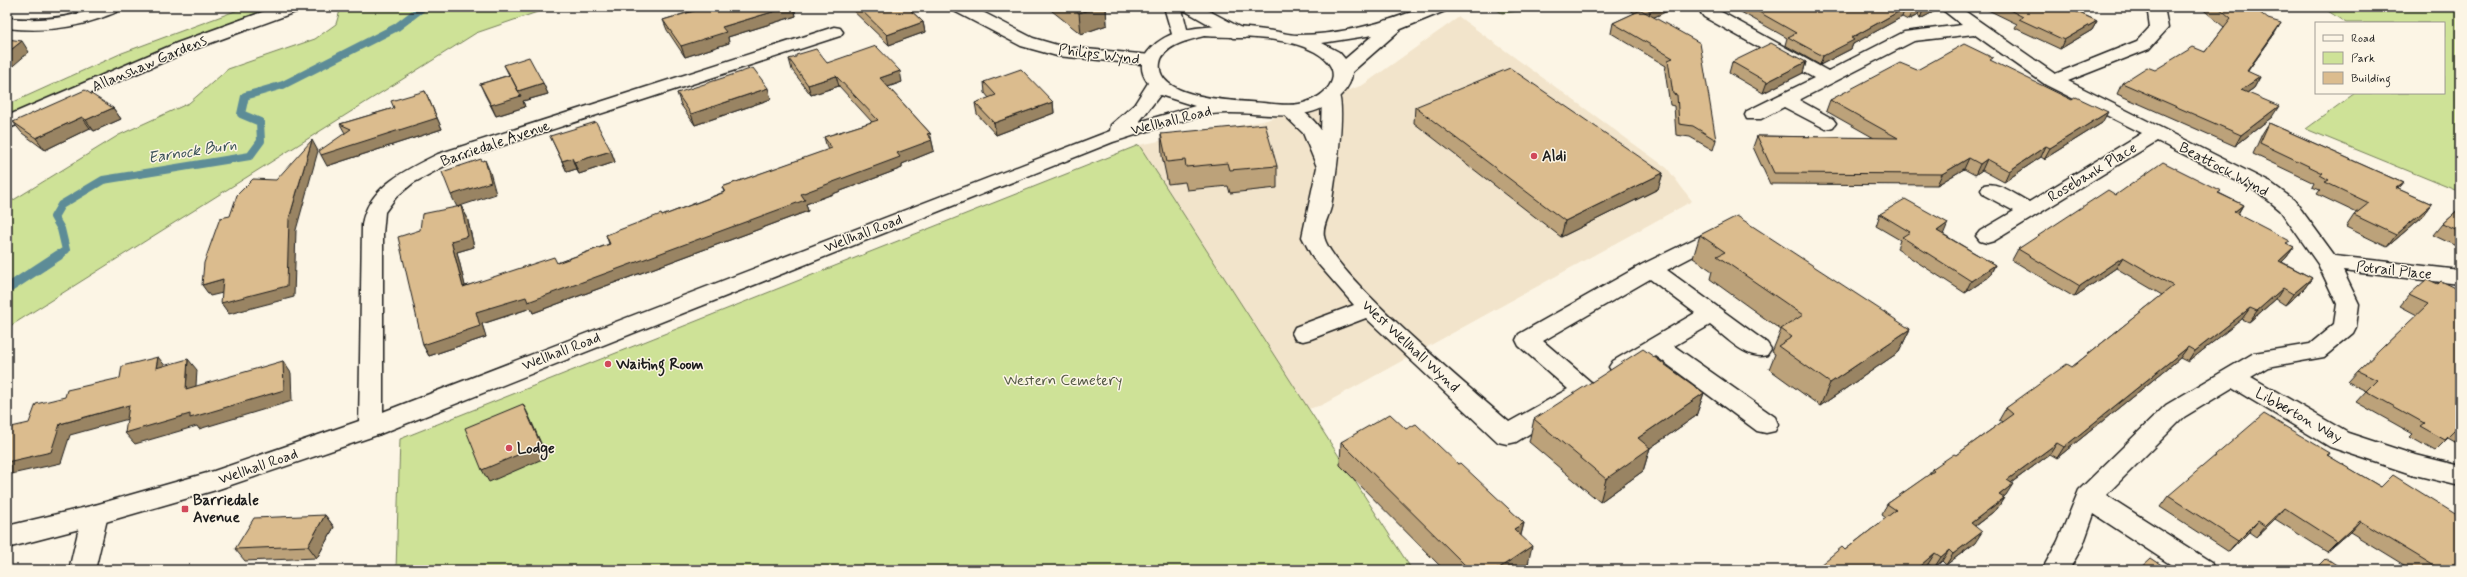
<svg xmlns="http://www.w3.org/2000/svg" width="2467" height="577" font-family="Mynerve,sans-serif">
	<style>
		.built { fill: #f2e4cb }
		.green { fill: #cee297; stroke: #757f5a }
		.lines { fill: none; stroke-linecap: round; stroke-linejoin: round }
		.stream-far1 { stroke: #5d8c97; stroke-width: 8 }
		.stream { stroke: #5d8c97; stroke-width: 10 }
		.street-casing { stroke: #1c1c1c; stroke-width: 3 }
		.secondary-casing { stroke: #1c1c1c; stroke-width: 3 }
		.street { fill: #fcf5e5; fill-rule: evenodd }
		.secondary { fill: #fcf5e5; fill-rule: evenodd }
		.wall { fill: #bca27a; stroke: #1c1c1c }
		.shaded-wall { fill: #998463; stroke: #1c1c1c }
		.building { fill: #dbbc8e; stroke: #1c1c1c }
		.poi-dot { fill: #d1495b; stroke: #fcf5e5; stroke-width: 1.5 }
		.labels { text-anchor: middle; stroke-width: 3; stroke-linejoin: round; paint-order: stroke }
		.street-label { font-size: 15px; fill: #1c1c1c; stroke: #fcf5e5 }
		.poi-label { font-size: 15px; font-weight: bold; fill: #1c1c1c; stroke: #fcf5e5; text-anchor: start }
		.park-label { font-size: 15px; fill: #515741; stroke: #fcf5e5 }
		.water-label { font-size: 16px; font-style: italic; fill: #3d545a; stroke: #fcf5e5 }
	</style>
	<rect width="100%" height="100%" fill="#fcf5e5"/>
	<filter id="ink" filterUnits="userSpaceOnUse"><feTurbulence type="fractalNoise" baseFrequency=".025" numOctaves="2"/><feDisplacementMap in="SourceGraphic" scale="8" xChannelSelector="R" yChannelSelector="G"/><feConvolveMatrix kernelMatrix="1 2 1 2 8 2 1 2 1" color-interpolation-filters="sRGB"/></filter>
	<g filter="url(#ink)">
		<polygon class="built" points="1459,17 1667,168 1692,201 1322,405 1308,409 1139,145 1267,120 1363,85"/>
		<g class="green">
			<polygon points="246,7 273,7 191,38 7,116 7,105 122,53"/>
			<polygon points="341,7 552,7 476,33 7,328 7,204 119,135 189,103 228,69 315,39 336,24"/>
			<polygon points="1492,7 1555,7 1502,13"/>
			<polygon points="2322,7 2460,7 2460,192 2306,129 2355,93 2444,93 2444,23 2346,23"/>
			<polygon points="1139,145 1412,570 396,570 400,439"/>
		</g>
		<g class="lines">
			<polyline class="stream-far1" points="57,256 66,250 61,229 54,217 61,205 103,180 250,156 261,141 260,122 241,114 245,96 283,85 397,27 423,7"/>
			<polyline class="stream" points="7,289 59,255"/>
			<defs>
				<g id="street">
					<path d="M 99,7 L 123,7 C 118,13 108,15 101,18 C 70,29 40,32 7,28 L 7,18 C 39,21 68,19 99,7 Z"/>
					<polygon points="276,7 301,7 298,11 189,51 7,129 7,116 177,43"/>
					<polygon points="951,7 973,7 1033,38 1064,47 1151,55 1157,56 1160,60 1157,64 1151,65 1057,56 1021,46 954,11"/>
					<polygon points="1164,7 1202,7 1245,30 1248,34 1245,38 1233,38 1182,9 1189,37 1186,41 1174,41"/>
					<path d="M 1939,7 L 1959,7 L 2055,74 L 2137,41 L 2150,27 L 2148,13 L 2143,7 L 2161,7 L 2165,12 L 2168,28 L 2149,49 L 2068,81 L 2271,183 L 2294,200 L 2335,256 L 2460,270 L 2460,284 L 2343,271 L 2359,304 L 2356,327 L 2353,333 L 2324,357 L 2268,367 L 2251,377 L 2348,433 L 2412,454 L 2460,466 L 2460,486 L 2411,474 L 2330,447 L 2232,388 L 2184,417 L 2106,495 L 2211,562 L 2214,570 L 2179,570 L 2094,514 L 2083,545 L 2069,570 L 2042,570 L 2058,541 L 2079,490 L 2166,405 L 2254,353 L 2310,344 L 2334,324 L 2337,304 L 2318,264 L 2280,210 L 2257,191 L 2157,141 L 1994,241 L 1987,243 L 1980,241 L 1976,236 L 1980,231 L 2014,211 L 1984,195 L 1981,190 L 1984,185 C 1999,181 2015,195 2029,202 L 2142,133 L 2046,85 L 1974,34 L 1914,41 L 1799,100 L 1833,119 L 1836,123 L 1833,127 L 1826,129 L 1784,107 L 1761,119 L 1747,119 L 1745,115 L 1747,111 L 1814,78 L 1704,17 L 1701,13 L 1704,9 L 1716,9 L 1828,71 L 1904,32 L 1962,25 Z"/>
					<path d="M 834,27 L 840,28 L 843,32 L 840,36 L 452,162 L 413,183 L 396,197 L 385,212 L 383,234 L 383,427 L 380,434 L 371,436 L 362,434 L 359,427 L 362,225 C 367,187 408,169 438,154 Z"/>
					<path d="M 1331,91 L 1338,93 C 1347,107 1334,187 1331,207 C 1329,216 1322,227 1324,236 C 1329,271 1476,393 1509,422 L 1568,389 L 1519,346 L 1516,340 L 1519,334 L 1643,264 L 1723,225 L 1730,227 L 1734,232 L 1730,237 L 1667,270 L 1767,343 L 1771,349 L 1767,355 C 1747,361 1725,336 1710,325 L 1674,346 L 1775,417 L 1778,424 L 1775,431 L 1766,433 L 1757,431 L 1656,356 C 1643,365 1629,378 1613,373 L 1609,367 L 1613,361 L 1695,313 L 1650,279 L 1543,341 L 1592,383 L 1596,389 L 1592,395 L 1583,397 L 1579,403 L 1516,442 L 1507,444 L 1498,442 L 1366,318 L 1311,339 L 1303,341 L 1295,339 L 1292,333 L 1295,327 L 1354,305 L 1313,258 L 1302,237 L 1317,167 L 1303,133 L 1279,110 L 1281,106 C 1296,102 1313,118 1321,130 L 1322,97 L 1324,93 Z"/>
					<polygon points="95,505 104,508 108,515 95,570 69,570 82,515 86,508"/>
				</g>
				<path id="secondary" d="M 1424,7 L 1448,7 L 1445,11 L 1401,29 L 1352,72 C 1352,81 1347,89 1341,95 C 1305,130 1256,108 1212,114 C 1179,120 1146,132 1113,142 L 380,434 L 216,490 L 95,525 L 7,548 L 7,526 L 95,505 L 214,471 L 362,420 L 1110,131 L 1111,125 L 1134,105 L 1148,83 C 1141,73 1139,63 1147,53 C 1173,18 1235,26 1273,31 C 1281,32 1289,35 1297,35 C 1340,35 1385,23 1424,7 ZM 1373,35 L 1345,59 L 1339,52 L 1322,43 ZM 1204,36 C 1239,38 1283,35 1315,52 C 1349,71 1329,98 1299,104 C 1288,106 1275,104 1263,103 C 1241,101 1154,100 1160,63 C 1163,45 1190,40 1204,36 ZM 1160,95 L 1195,106 L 1139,122 Z"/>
			</defs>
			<use href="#street" class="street-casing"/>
			<use href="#secondary" class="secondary-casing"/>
			<use href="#street" class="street"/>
			<use href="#secondary" class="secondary"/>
		</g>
		<g class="wall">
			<polygon points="702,7 794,7 796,16 728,37 729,43 685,57 667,30 663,20 702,8"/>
			<polygon points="849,7 907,7 923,22 925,32 889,45"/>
			<polygon points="1047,7 1106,7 1107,25 1081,34"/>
			<polygon points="1625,7 1676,7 1654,17 1716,140 1713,150 1690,137 1676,135 1674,106 1670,105 1665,71 1666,66 1611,33 1613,23 1635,13"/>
			<polygon points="1732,7 1940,7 1939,9 1920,19 1918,15 1908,20 1902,17 1853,44 1851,49 1820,65 1785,45 1787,38"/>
			<polygon points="1982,7 2117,7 2069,8 2097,21 2092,30 2060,49 2015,28 2017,24"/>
			<polygon points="2200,7 2253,7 2275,33 2247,72 2260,77 2254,88 2247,93 2272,117 2235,146 2117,94 2122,83 2205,52 2224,27"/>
			<polygon points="789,59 827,63 902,82 888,87 930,133 934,151 902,164 902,168 806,204 808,211 533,313 531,308 482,324 486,337 429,356 423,345 420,230 461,206 467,217 474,247 457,252 465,286 557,263 609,244 606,235 662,216 724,192 722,187 828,150 827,148 824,137 872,122 839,86 811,95 792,70"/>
			<polygon points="1732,62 1806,62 1803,73 1763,93 1729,73"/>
			<polygon points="504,65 543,83 548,94 523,101 525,107 496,116 485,95 480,84 509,75"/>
			<polygon points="1917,70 2102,123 2044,159 2041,157 2004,182 1982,170 1975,175 1964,169 1937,185 1770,184 1753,147 1757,136 1874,138 1826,111 1830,100"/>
			<polygon points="984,82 1053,102 1054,113 996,135 977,114 975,103 989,98 985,93"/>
			<polygon points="425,91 442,129 327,166 345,133 340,124 394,108"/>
			<polygon points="677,93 771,99 695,125 681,105"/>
			<polygon points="1415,107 1663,173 1658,189 1561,237 1414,123"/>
			<polygon points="113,108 121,119 94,131 90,128 45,150 22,133 13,122"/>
			<polygon points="2269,123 2403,183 2398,189 2432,204 2423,216 2387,247 2346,227 2354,215 2357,213 2317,194 2320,190 2312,187 2314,183 2253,154 2262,134"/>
			<polygon points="1161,134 1277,166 1277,188 1230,193 1228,186 1187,190 1185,182 1168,184 1162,156"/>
			<polygon points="550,136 611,151 615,162 579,174 576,169 567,172"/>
			<polygon points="2219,193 2243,205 2238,214 2287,244 2294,247 2286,258 2282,262 2312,278 2304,289 2285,305 2276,299 2249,322 2242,319 2188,362 2180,358 2057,458 2050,454 2011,483 2006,495 2003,498 1997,509 1975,526 1975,543 1946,565 1942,561 1934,568 1928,564 1921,570 1814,570 1845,550 1886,518 1882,515 1887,504 1929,475 1932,469 1956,455 2002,422 1999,420 2006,408 2072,367 2162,295 2116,268 2074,297 2012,260 2018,249 2116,195"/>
			<polygon points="2460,208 2460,248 2433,235 2442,224"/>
			<polygon points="1880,214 1943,234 1995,265 1989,277 1965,293 1897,249 1900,240 1876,226"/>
			<polygon points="1700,235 1910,329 1899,352 1820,406 1769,369 1775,354 1772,352 1781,330 1710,279 1712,271 1693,258"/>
			<polygon points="2438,284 2460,290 2460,445 2448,438 2435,451 2410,437 2413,434 2356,402 2366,391 2348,382 2358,371 2417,315 2400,306 2409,295"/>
			<polygon points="1704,393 1696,416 1650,448 1643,471 1600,502 1529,442 1534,419"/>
			<polygon points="1406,429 1458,464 1524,523 1521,535 1527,569 1525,570 1444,570 1340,465 1341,442"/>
			<polygon points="2330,453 2328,456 2381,487 2458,519 2449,570 2412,570 2350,532 2327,552 2275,519 2256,537 2249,532 2229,552 2160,507 2168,496"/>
			<polygon points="325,515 334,527 317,558 245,561 235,549"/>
		</g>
		<g class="shaded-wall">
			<polygon points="789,7 794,7 796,16 728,37 729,43 685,57 681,46 722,27"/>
			<polygon points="1096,7 1106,7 1107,25 1081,34 1079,13"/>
			<polygon points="1658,7 1676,7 1648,20 1650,11"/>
			<polygon points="1920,7 1921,7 1918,15 1908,20 1912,11"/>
			<polygon points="1929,7 1940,7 1939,9 1920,19 1923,10"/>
			<polygon points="1905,8 1902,17 1853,44 1851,49 1820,65 1823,56 1851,38"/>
			<polygon points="2097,21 2092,30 2060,49 2064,40"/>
			<polygon points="923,22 925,32 889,45 887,35"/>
			<polygon points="2281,23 2275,33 2240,82 2247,71"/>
			<polygon points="22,41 29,52 7,71 7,53"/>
			<polygon points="1806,62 1803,73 1763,93 1767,82"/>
			<polygon points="900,71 902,82 882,89 880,78"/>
			<polygon points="836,76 839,86 811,95 808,85"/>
			<polygon points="2260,77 2254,88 2235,101 2241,90"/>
			<polygon points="543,83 548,94 523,101 525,107 496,116 491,105 518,91"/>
			<polygon points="768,88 771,99 695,125 691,114"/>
			<polygon points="425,91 442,129 327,166 321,155"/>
			<polygon points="1053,102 1054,113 996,135 994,123"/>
			<polygon points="2279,106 2272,117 2235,146 2241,135"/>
			<polygon points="113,108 121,119 94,131 86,120"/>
			<polygon points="2108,112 2102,123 2044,159 2050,148"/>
			<polygon points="82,117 90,128 45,150 36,138"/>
			<polygon points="930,133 934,151 902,164 902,168 806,204 808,211 533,313 531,308 482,324 486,337 429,356 423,345 476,312 801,194 897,153 927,134"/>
			<polygon points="312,140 318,151 296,230 294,297 229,314 221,303 289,219"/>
			<polygon points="2046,146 2041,157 2004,182 2009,171"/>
			<polygon points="611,151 615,162 579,174 574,162"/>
			<polygon points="572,158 576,169 567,172 562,161"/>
			<polygon points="1969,158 1964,169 1937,185 1942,174"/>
			<polygon points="1987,159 1982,170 1975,175 1980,164"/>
			<polygon points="485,160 490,172 496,194 457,207 451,195"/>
			<polygon points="1663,173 1658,189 1561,237 1565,221"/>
			<polygon points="2403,183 2394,194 2396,188"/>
			<polygon points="2432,204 2423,216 2387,247 2396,235"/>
			<polygon points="2243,205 2236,216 2234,212"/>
			<polygon points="461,206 467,217 474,247 457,252 468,298 463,287 451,241"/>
			<polygon points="1948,223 1943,235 1937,231"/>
			<polygon points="2294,247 2286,258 2271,272 2279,261"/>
			<polygon points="2123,257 2116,268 2074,297 2080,286"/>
			<polygon points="1995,265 1989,277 1965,293 1971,281"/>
			<polygon points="2312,278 2304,289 2285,305 2293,294"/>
			<polygon points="223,279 231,291 210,296 202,285"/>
			<polygon points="2283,288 2276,299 2249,322 2257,311"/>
			<polygon points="2250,308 2242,319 2188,362 2195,351"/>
			<polygon points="1910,329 1899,352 1820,406 1830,383"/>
			<polygon points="2188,347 2180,358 2057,458 2064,447"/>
			<polygon points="158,357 167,368 156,368"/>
			<polygon points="188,359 197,370 195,401 186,389"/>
			<polygon points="283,361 291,373 292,401 199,429 197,426 135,444 125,433"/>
			<polygon points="1704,393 1696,416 1650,448 1643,471 1600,502 1606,479 1638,438"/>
			<polygon points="523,404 529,416 547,457 489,482 482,470"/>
			<polygon points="129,405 139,416 70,435 61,463 7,475 7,462 60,424"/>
			<polygon points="2057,443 2050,454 2000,491 2007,480"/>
			<polygon points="2013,484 2006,495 1992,506 1999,495"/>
			<polygon points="2004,498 1997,509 1964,534 1971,523"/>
			<polygon points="2284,508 2275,519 2256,537 2265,526"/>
			<polygon points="325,515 334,527 317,558 308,546"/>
			<polygon points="2258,521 2249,532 2229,552 2238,541"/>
			<polygon points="2360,521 2350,532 2327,552 2337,542"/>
			<polygon points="1524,523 1518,546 1514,529"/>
			<polygon points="1982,532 1975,543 1946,565 1953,554"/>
			<polygon points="1532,546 1527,569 1525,570 1496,570"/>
			<polygon points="1949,550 1942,561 1934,568 1941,557"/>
			<polygon points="1935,553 1928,564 1921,570 1915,570"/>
		</g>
		<g class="building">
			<polygon points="703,7 789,7 722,27 726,32 681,46 663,20 704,8"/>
			<polygon points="858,7 907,7 923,22 887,35"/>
			<polygon points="1071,7 1096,7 1079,13"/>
			<polygon points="1644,7 1658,7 1650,11"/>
			<polygon points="1750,7 1920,7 1912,11 1905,8 1851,38 1854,40 1823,56 1788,37 1796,33"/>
			<polygon points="1922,7 1929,7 1923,10"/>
			<polygon points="2004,7 2066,7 2097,21 2064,40 2019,19 2023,17"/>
			<polygon points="2218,7 2253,7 2268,19 2281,23 2247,71 2260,77 2241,90 2279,106 2241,135 2122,83 2147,67 2155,70 2193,47 2205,52 2231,18"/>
			<polygon points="1641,10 1700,43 1716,140 1693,126 1679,124 1677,95 1673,94 1668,60 1673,58 1613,23"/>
			<polygon points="7,39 22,41 7,53"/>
			<polygon points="1771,43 1806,62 1767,82 1732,62"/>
			<polygon points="1964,44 1993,58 1990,60 2072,100 2076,97 2108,112 2050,148 2046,146 2009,171 1987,159 1980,164 1969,158 1942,174 1774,173 1757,136 1898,138 1830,100 1900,63 1917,70"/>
			<polygon points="876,46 900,71 880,78 930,133 927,134 932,140 897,153 900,157 801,194 805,200 528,302 526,297 476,312 480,326 423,345 398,237 420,230 422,214 461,206 468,236 451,241 463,287 554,257 557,263 610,244 606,235 661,214 662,216 725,192 722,187 832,148 824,137 878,120 836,76 808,85 789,59 796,57 796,55 816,49 827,63"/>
			<polygon points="529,57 543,83 518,91 511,77 521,96 491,105 480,84 510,75 504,65"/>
			<polygon points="753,68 768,88 691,114 677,93"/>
			<polygon points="1510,68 1663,173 1565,221 1415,107"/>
			<polygon points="1021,69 1053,102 994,123 975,103 996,95 984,82"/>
			<polygon points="85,90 113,108 86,120 82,117 36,138 13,122"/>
			<polygon points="425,91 437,118 321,155 319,151 351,129 340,124 394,108 391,101"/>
			<polygon points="596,122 611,151 574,162 572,158 562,161 550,136"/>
			<polygon points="2269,123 2403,183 2396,188 2432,204 2396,235 2354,215 2369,203 2325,182 2329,180 2320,175 2323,173 2260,143"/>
			<polygon points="1265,124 1277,166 1230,170 1228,163 1186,167 1185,160 1167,162 1161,134"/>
			<polygon points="312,140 289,219 287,286 221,303 223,279 202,285 204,263 220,218 230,216 237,195 253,179 276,180"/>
			<polygon points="481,159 482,161 485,160 491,182 451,195 442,172"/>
			<polygon points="2163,162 2221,191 2218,193 2243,205 2234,212 2290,241 2286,243 2294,247 2279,261 2312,278 2293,294 2283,288 2257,311 2250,308 2195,351 2188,347 2064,447 2057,443 2007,480 2013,484 1999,495 2004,498 1971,523 1982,532 1953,554 1949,550 1941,557 1935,553 1915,570 1814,570 1842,547 1845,550 1896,510 1887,504 1934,471 1932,469 1954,454 1956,455 2013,414 2006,408 2067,364 2072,367 2173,286 2123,257 2080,286 2018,249 2108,190 2116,195"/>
			<polygon points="1905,199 1948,223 1937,231 1995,265 1971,281 1902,237 1910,232 1880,214"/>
			<polygon points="2460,208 2460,232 2442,224"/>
			<polygon points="1737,216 1910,329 1830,383 1778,346 1792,337 1781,329 1803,315 1717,256 1725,252 1700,235"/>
			<polygon points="2427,279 2438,284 2441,281 2460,290 2460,428 2458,427 2445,440 2420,426 2424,423 2366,391 2377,380 2358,371 2428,304 2409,295"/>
			<polygon points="1643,349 1704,393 1638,438 1650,448 1606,479 1534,419"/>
			<polygon points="158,357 156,368 188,359 186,389 283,361 284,390 190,418 190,414 125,433 129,405 60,424 51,452 7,462 7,428 29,423 36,404 65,397 67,390 120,378 122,366"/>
			<polygon points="523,404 541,445 482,470 465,428"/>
			<polygon points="1390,414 1406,429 1416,424 1458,464 1460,463 1524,523 1514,529 1532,546 1496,570 1470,570 1341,442"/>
			<polygon points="2264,414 2330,453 2327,455 2381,487 2393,475 2460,517 2460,518 2458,519 2460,520 2460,558 2449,570 2441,570 2360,521 2337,542 2284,508 2265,526 2258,521 2238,541 2168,496"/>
			<polygon points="325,515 308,546 235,549 254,518"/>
			<polygon points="2151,558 2169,570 2138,570"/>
			<polygon points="2326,558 2344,570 2314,570"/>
			<polygon points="1789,568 1791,570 1786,570"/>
		</g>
	</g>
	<g class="poi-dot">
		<circle cx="1534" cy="156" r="4"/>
		<circle cx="608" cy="364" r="4"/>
		<circle cx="509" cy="448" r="4"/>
		<rect x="181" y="505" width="8" height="8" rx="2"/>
	</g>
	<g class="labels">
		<g class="street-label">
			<text transform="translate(1099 54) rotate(7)" y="5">Philips Wynd</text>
			<text transform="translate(149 63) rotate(-23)" y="5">Allanshaw Gardens</text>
			<text transform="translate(1171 120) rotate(-14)" y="5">Wellhall Road</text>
			<text transform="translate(495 143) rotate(-19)" y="5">Barriedale Avenue</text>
			<text transform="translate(2224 169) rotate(28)" y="5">Beattock Wynd</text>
			<text transform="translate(2092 172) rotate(-31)" y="5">Rosebank Place</text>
			<text transform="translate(863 233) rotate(-21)" y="5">Wellhall Road</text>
			<text transform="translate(2394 270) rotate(6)" y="5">Potrail Place</text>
			<text transform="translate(1411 346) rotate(43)" y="5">West Wellhall Wynd</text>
			<text transform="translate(561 351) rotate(-21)" y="5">Wellhall Road</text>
			<text transform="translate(2299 415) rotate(29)" y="5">Libberton Way</text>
			<text transform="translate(258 466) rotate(-19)" y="5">Wellhall Road</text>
		</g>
		<g class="poi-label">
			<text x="1542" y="161">Aldi</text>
			<text x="616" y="369">Waiting Room</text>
			<text x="517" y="453">Lodge</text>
			<text x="193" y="505">Barriedale<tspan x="193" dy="17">Avenue</tspan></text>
		</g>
		<g class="park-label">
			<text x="1063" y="385">Western Cemetery</text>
		</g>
		<g class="water-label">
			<text transform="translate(192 150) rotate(-9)" y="6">Earnock Burn</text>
		</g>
	</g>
	<rect width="2467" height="577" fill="none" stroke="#fcf5e5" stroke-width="24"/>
	<rect x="12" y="12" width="2443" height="553" fill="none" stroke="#1c1c1c" stroke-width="1.5" filter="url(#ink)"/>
	<rect x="2315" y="22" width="130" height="72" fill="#fcf5e5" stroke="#a29e95"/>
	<rect x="2323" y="35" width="20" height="6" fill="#fcf5e5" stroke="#a29e95"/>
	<text x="2351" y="42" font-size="12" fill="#1c1c1c">Road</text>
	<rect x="2323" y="52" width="20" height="12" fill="#cee297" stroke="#a29e95"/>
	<text x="2351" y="62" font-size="12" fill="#1c1c1c">Park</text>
	<rect x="2323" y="72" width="20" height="12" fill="#dbbc8e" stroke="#a29e95"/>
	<text x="2351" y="82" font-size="12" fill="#1c1c1c">Building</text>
</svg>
